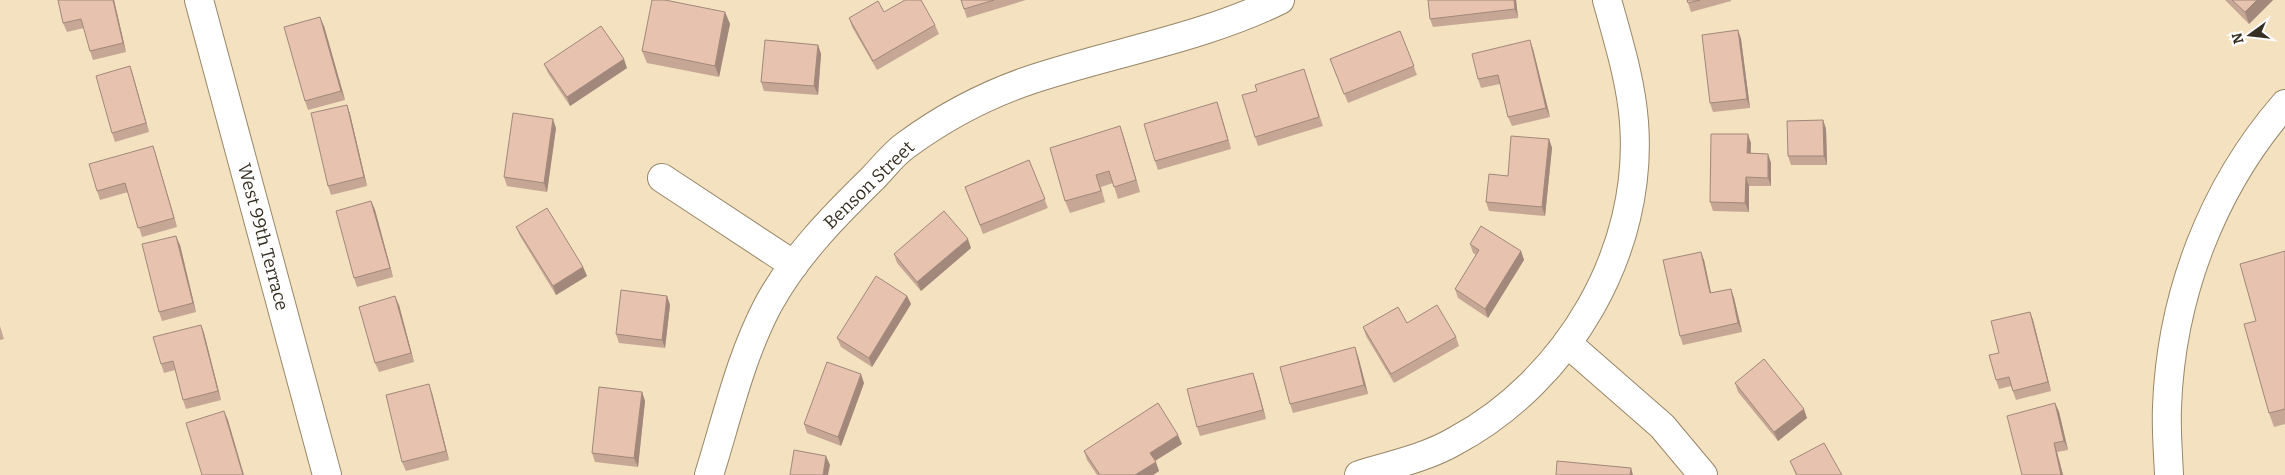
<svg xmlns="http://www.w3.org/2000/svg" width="2285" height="475" font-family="Bitter,serif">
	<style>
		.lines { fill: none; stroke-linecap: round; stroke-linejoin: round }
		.minor-casing { stroke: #988769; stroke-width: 30 }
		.minor { stroke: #fff; stroke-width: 28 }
		.wall { fill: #c6a796 }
		.shaded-wall { fill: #a1887a }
		.building { fill: #e6c2af; stroke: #a1887a }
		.labels { text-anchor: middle; stroke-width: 4.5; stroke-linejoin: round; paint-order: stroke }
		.street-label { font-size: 18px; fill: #362f22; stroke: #fff }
	</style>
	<rect width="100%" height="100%" fill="#f3e1bf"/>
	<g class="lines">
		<defs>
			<g id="minor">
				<polyline points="199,0 327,475"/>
				<polyline points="662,178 794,265"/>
				<polyline points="1567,343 1662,426 1703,475"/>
				<path d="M 709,475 C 727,418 740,358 768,305 C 794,257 833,217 872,179 C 883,168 893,154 906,145 C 944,117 988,94 1033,79 C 1115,52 1202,38 1280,0"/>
				<path d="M 1359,475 C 1391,465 1426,458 1455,441 C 1568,380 1644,251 1634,122 C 1631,81 1618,40 1607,0"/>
				<path d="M 2169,475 C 2168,452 2166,429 2167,407 C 2171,296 2212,188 2285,104"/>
			</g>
		</defs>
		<use href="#minor" class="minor-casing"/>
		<use href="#minor" class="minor"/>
	</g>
	<g class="wall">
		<polygon points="58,0 114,0 126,52 93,60 90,51 84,28 67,32 63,23"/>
		<polygon points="961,0 1026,0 967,18"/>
		<polygon points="1516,0 1518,18 1433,27 1430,19"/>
		<polygon points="1687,0 1731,0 1731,1 1691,12"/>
		<polygon points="2225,0 2273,0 2249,24"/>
		<polygon points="725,12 730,24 719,77 647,63 642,51"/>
		<polygon points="884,12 935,25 939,34 877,70 852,27 849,18"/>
		<polygon points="324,26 345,100 308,110 305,101"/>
		<polygon points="1738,30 1741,39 1750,108 1713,112 1710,103"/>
		<polygon points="1400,31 1417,75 1348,103 1330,59"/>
		<polygon points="818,45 821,54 818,95 764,91 761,82"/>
		<polygon points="1533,49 1550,117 1512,126 1508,117 1500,84 1481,88 1478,79"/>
		<polygon points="544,64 627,68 570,106 548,73"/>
		<polygon points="130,66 149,132 115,142 112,133"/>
		<polygon points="1304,69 1323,126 1258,146 1255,137"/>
		<polygon points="1217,102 1231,149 1158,170 1155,161"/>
		<polygon points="347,105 350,114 367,186 331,195 328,186"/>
		<polygon points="1823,120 1826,129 1827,165 1791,165 1788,156"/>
		<polygon points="1120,126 1124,138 1140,192 1118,199 1113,183 1101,187 1105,202 1070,213 1065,201"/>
		<polygon points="556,128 547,192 507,186 504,177"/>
		<polygon points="1549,139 1552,148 1545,216 1489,211 1486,202 1508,176"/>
		<polygon points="1751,143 1751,153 1768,154 1771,163 1771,186 1749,186 1749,212 1713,211 1710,202"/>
		<polygon points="153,146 177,227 142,237 128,192 100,200 97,191"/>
		<polygon points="1029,160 1048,208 983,234 965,187"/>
		<polygon points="371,201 375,210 393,277 357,287 354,278"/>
		<polygon points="516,227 583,267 587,276 556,295 520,236"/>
		<polygon points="1470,244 1521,251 1524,260 1488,318 1458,298 1455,289 1476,255 1473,253"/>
		<polygon points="180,245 196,312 162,321 159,312"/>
		<polygon points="971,248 921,291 897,263 894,254"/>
		<polygon points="2285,251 2285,424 2274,427 2269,413 2256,321"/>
		<polygon points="1704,260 1711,293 1731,289 1734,298 1742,332 1683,345 1680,336"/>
		<polygon points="667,296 670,305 665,348 619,343 616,334"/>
		<polygon points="907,296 911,304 872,367 841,347 837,338"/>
		<polygon points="399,305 414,362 379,372 375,363"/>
		<polygon points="2030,312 2033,320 2051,391 2016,400 2011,386 1999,389 1996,380 1999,353"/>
		<polygon points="1407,323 1456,337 1459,346 1394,383 1366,336 1363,327"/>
		<polygon points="201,325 204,333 221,400 186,409 183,400 175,370 164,373 161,364"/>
		<polygon points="0,326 4,339 0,340"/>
		<polygon points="1358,356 1368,394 1293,413 1290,404"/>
		<polygon points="1256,382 1266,419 1200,436 1197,427"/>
		<polygon points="864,383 841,446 807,433 804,424"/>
		<polygon points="1735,383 1807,418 1778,441 1738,392"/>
		<polygon points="642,392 645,401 638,467 595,462 592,453"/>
		<polygon points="432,393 449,460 406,471 402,462"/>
		<polygon points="2055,403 2059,412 2068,450 2057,452 2063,475 2022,475"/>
		<polygon points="1182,444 1155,461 1159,471 1153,475 1097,475 1087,460 1084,451"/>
		<polygon points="1790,461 1842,475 1796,475"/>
	</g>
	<g class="shaded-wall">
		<polygon points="113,0 114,0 126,52 123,43"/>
		<polygon points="1514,0 1516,0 1518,18 1515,9"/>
		<polygon points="2257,0 2273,0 2249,24 2245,12"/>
		<polygon points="725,12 730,24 719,77 715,66"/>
		<polygon points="320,17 324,26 345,100 341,91"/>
		<polygon points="1738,30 1741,39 1750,108 1747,99"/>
		<polygon points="1530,40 1533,49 1550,117 1546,108"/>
		<polygon points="818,45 821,54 818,95 814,86"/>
		<polygon points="624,59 627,68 570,106 567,97"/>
		<polygon points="130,66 133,75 149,132 146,123"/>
		<polygon points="1217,102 1220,111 1231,149 1228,140"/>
		<polygon points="347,105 350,114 367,186 364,177"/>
		<polygon points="553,119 556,128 547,192 544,183"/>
		<polygon points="1823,120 1826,129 1827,165 1824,156"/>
		<polygon points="1120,126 1124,138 1140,192 1136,180"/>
		<polygon points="1748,134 1751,143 1750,162 1747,153"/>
		<polygon points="1549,139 1552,148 1545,216 1542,207"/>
		<polygon points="153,146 156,155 177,227 174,218"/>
		<polygon points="1768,154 1771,163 1771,186 1768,178"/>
		<polygon points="1746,177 1749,186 1749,212 1745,203"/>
		<polygon points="371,201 375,210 393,277 390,268"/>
		<polygon points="176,236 180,245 196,312 193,303"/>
		<polygon points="968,239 971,248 921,291 917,282"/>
		<polygon points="1521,251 1524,260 1488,318 1485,309"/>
		<polygon points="1701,252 1704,260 1713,302 1710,293"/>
		<polygon points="583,267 587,276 556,295 553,286"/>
		<polygon points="1731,289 1734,298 1742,332 1738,323"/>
		<polygon points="395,296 399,305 414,362 411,353"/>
		<polygon points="667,296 670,305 665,348 662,340"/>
		<polygon points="907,296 911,304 872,367 869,358"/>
		<polygon points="2030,312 2033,320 2051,391 2048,382"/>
		<polygon points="201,325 204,333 221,400 218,391"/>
		<polygon points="1355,347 1358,356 1368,394 1364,385"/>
		<polygon points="1253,373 1256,382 1266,419 1263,410"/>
		<polygon points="861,374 864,383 841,446 838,437"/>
		<polygon points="429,384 432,393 449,460 446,451"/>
		<polygon points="642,392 645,401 638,467 634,458"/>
		<polygon points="2055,403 2059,412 2068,450 2064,441"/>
		<polygon points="1804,409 1807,418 1778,441 1774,432"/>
		<polygon points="224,411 228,420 244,475 243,475"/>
		<polygon points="1178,435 1182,444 1153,462 1150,453"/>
		<polygon points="2054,443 2057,452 2063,475 2061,475"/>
		<polygon points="826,456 830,465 828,475 823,475"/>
		<polygon points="1156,462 1159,471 1153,475 1135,475"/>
		<polygon points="1631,468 1633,475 1630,475"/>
	</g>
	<g class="building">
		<polygon points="58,0 113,0 123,43 90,51 81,19 63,23"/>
		<polygon points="652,0 665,0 725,12 715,66 642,51"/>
		<polygon points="905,0 921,0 935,25 873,61 849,18 878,1 884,12"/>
		<polygon points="961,0 994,0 964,9"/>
		<polygon points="1428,0 1514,0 1515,9 1430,19"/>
		<polygon points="1687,0 1700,0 1688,3"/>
		<polygon points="2232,0 2257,0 2245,12"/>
		<polygon points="320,17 341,91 305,101 284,27"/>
		<polygon points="601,26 624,59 567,97 544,64"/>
		<polygon points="1738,30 1747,99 1710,103 1702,35"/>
		<polygon points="1400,31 1414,66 1344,94 1330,59"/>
		<polygon points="765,40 818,45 814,86 761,82"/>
		<polygon points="1530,40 1546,108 1508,117 1498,75 1478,79 1472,54"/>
		<polygon points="130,66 146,123 112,133 96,76"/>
		<polygon points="1304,69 1319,117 1255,137 1242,95 1257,91 1255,85"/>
		<polygon points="1217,102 1228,140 1155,161 1144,124"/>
		<polygon points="347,105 364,177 328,186 311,113"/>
		<polygon points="513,113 553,119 544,183 504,177"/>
		<polygon points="1823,120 1824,156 1788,156 1787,121"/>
		<polygon points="1120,126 1136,180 1114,187 1109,171 1096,175 1101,191 1065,201 1050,148"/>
		<polygon points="1711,134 1748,134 1747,153 1768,154 1768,178 1746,177 1745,203 1710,202"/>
		<polygon points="1511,136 1549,139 1542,207 1486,202 1489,174 1508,176"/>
		<polygon points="153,146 174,218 138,228 125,183 97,191 89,164"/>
		<polygon points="1029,160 1045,199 980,225 965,187"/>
		<polygon points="371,201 390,268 354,278 336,211"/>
		<polygon points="547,208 583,267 553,286 516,227"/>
		<polygon points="944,211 968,239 917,282 894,254"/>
		<polygon points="1481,226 1521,251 1485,309 1455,289 1479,250 1470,244"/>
		<polygon points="176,236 193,303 159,312 142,244"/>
		<polygon points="2285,251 2285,409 2269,413 2244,324 2256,321 2240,264"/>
		<polygon points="1701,252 1710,293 1731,289 1738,323 1680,336 1663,260"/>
		<polygon points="876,276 907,296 869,358 837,338"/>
		<polygon points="621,290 667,296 662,340 616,334"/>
		<polygon points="395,296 411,353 375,363 359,307"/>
		<polygon points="1437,305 1456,337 1391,374 1363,327 1398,307 1407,323"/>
		<polygon points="2030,312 2048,382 2013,391 2009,377 1996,380 1989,355 1999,353 1991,321"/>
		<polygon points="201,325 218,391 183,400 173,361 161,364 153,337"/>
		<polygon points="1355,347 1364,385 1290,404 1280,367"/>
		<polygon points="1764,359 1804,409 1774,432 1735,383"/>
		<polygon points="827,362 861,374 838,437 804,424"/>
		<polygon points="1253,373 1263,410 1197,427 1187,389"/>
		<polygon points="429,384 446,451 402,462 386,395"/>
		<polygon points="599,387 642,392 634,458 592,453"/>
		<polygon points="1158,403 1178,435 1150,453 1156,462 1135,475 1100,475 1084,451"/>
		<polygon points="2055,403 2064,441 2054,443 2061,475 2022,475 2007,416"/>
		<polygon points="224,411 243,475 202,475 186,423"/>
		<polygon points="1824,443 1842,475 1797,475 1790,461"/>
		<polygon points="794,450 826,456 823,475 790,475"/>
		<polygon points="1557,461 1631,468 1630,475 1556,475"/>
	</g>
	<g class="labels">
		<g class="street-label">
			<text transform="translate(869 185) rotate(-44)" y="6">Benson Street</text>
			<text transform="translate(263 237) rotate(75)" y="6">West 99th Terrace</text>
		</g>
	</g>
	<g transform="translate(2250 35) rotate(255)" stroke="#ffffff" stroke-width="4" paint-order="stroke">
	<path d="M0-4L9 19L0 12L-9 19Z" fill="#362f22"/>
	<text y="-8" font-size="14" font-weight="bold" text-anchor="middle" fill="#362f22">N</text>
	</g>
</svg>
